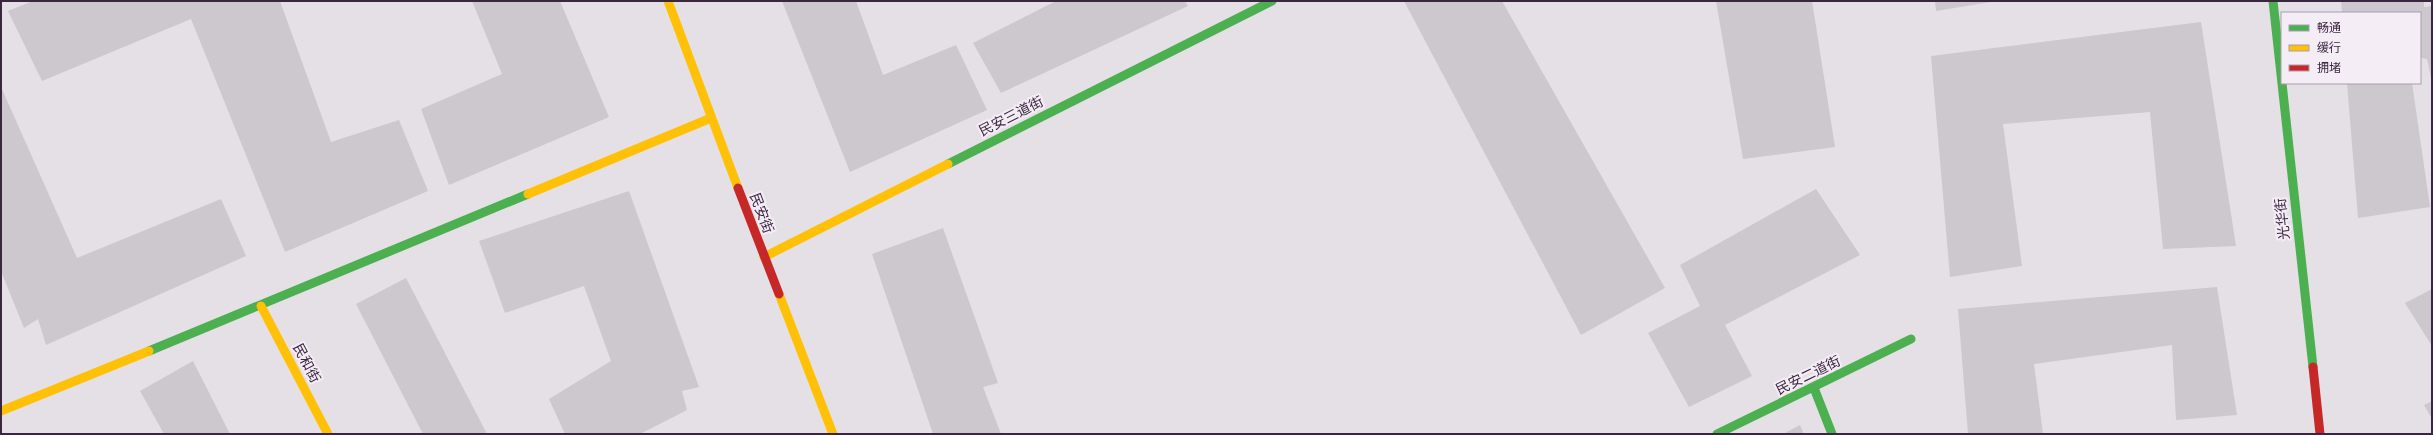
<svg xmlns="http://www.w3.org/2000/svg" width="2433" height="435" font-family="Mulish,'Noto Sans SC',sans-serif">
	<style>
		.building { fill: #cdc7ce }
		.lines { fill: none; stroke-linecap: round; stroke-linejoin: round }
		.fast { stroke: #4caf50; stroke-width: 9 }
		.slow { stroke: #ffc107; stroke-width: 9 }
		.jam { stroke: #c62828; stroke-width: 9 }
		.labels { text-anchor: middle; stroke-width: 4; stroke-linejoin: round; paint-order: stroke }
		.street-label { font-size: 14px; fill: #3b2640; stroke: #f4edf6 }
	</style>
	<rect width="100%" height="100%" fill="#e5e0e6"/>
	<g class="building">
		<polygon points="33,1 280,1 331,142 399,120 428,191 285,252 191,19 42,81 8,11"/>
		<polygon points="472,1 560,1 609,117 449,185 421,109 502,74"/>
		<polygon points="782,1 856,1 883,75 956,45 987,110 850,172"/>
		<polygon points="1056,1 1185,1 1188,6 1001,93 973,43"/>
		<polygon points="1404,1 1502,1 1665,288 1581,335"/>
		<polygon points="1716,1 1812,1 1835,147 1743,159"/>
		<polygon points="1935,1 1991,1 1991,2 1936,11"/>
		<polygon points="2341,1 2424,1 2424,7 2432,6 2432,82 2427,59 2420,58 2420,13 2342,13"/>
		<polygon points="2201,22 2236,246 2163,249 2150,112 2003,124 2022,266 1950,277 1931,56"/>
		<polygon points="2347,83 2412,83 2430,207 2358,218"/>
		<polygon points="1,87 77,258 221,199 246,256 46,345 38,319 24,328 1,271"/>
		<polygon points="1816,189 1860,255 1725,325 1752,376 1689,407 1648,333 1700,306 1680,265"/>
		<polygon points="629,191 699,387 682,391 687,410 640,434 565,434 549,399 611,361 584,286 505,313 479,241"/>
		<polygon points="943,228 998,383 983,387 1001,434 933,434 872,254"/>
		<polygon points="406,278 487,434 423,434 356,304"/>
		<polygon points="2217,287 2237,415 2176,420 2172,345 2034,364 2043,434 1968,434 1958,309"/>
		<polygon points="2432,289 2432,346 2405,303"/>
		<polygon points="193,361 230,434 164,434 140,391"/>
		<polygon points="2432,401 2432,419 2424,405"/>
		<polygon points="1800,425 1804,434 1783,434"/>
	</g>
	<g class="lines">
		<g class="fast">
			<polyline points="2273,1 2313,367"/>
			<polyline points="948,164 1272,1"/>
			<polyline points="149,351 528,194"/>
			<polyline points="1814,388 1832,434"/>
			<polyline points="1717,434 1911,339"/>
		</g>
		<g class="slow">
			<polyline points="668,1 738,188"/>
			<polyline points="528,194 711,118"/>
			<polyline points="764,257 948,164"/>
			<polyline points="779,294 833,434"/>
			<polyline points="261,306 328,434"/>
			<polyline points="1,411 149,351"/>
		</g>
		<g class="jam">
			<polyline points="738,188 779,294"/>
			<polyline points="2313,367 2320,434"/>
		</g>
	</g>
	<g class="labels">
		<g class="street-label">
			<text transform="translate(1011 116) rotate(-27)" y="5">民安三道街</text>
			<text transform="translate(762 213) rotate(69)" y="5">民安街</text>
			<text transform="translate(2282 219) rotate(-96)" y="5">光华街</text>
			<text transform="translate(307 363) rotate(62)" y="5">民和街</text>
			<text transform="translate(1808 375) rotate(-26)" y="5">民安二道街</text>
		</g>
	</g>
	<rect width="2433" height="435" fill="none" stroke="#3b2640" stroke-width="4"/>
	<rect x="2281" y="12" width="140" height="72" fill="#f4edf6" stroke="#aa9dad"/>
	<rect x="2289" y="25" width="20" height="6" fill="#4caf50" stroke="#aa9dad"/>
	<text x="2317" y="32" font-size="12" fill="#3b2640">畅通</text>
	<rect x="2289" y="45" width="20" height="6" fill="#ffc107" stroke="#aa9dad"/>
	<text x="2317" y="52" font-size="12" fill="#3b2640">缓行</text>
	<rect x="2289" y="65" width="20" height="6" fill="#c62828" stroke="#aa9dad"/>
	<text x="2317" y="72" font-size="12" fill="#3b2640">拥堵</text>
</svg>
